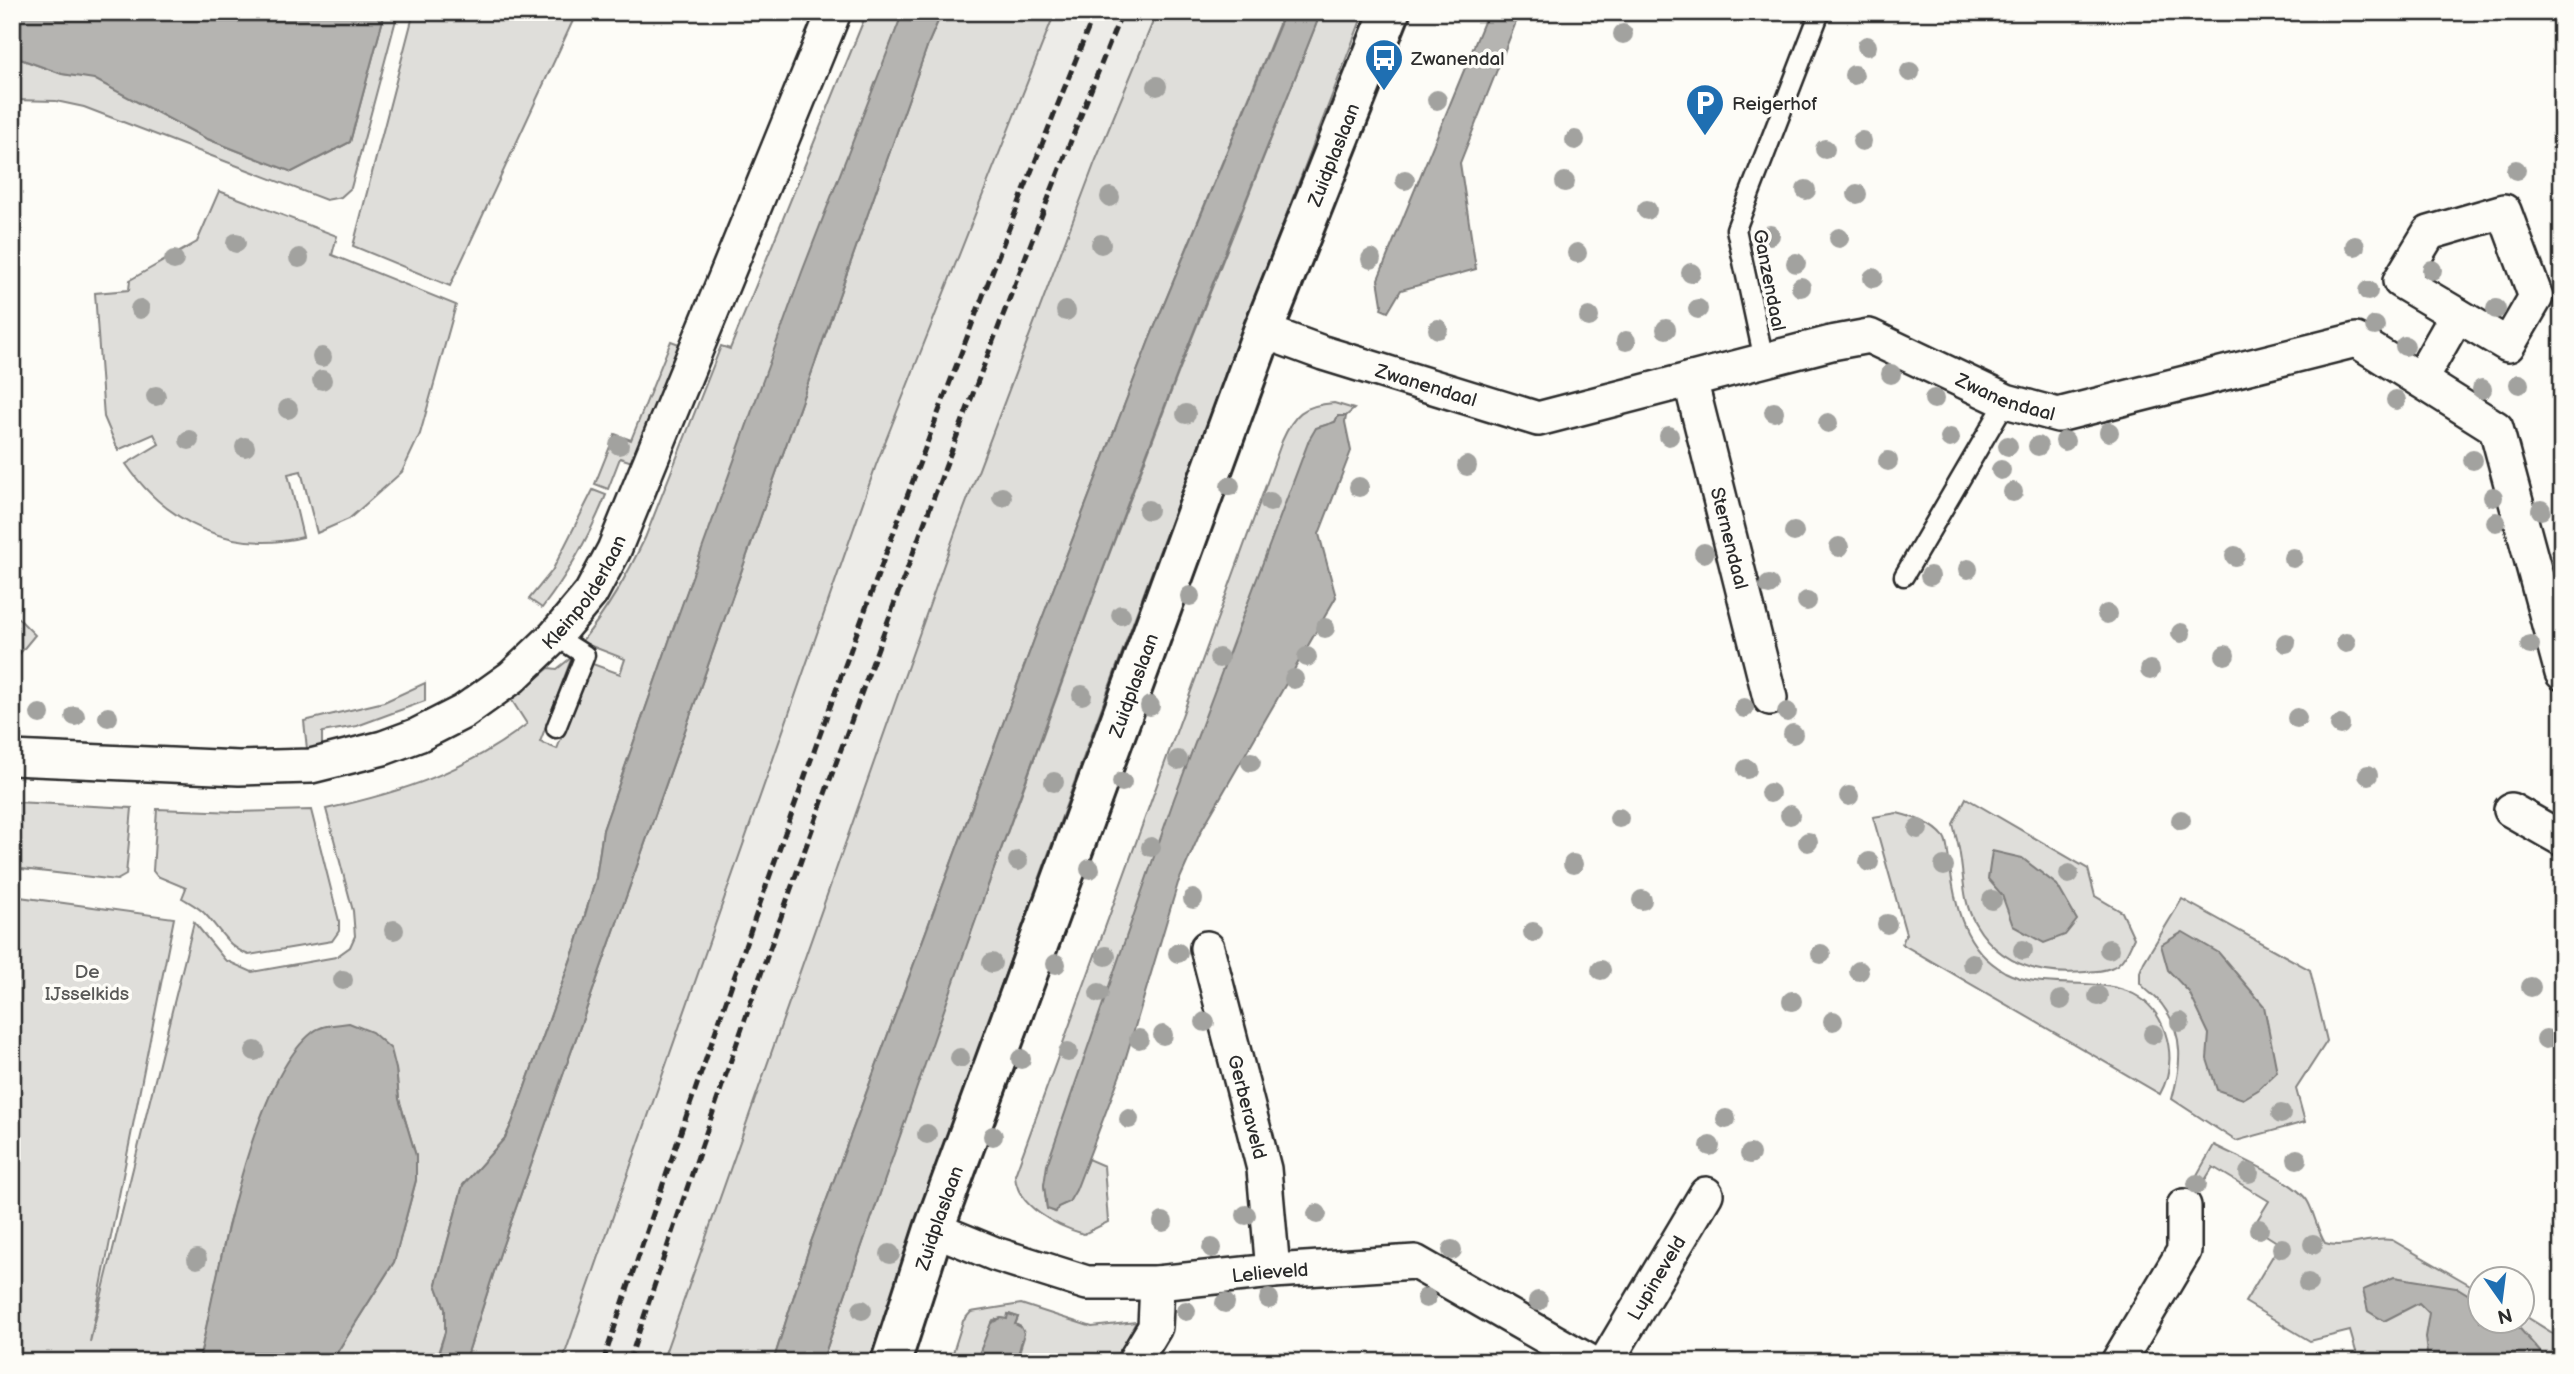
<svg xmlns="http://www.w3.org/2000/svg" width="2574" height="1374" font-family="'Balsamiq Sans',sans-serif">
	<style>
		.built { fill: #edece8 }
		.green { fill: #dfdeda; stroke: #858482; stroke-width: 2 }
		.water { fill: #b5b4b1; stroke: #7e7d7b; stroke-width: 2 }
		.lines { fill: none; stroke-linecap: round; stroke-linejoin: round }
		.lane-casing { stroke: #2b2b2b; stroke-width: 23 }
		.street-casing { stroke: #2b2b2b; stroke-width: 38 }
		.secondary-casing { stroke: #2b2b2b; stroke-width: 44 }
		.lane { stroke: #fdfcf7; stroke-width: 18 }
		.street { stroke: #fdfcf7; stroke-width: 33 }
		.secondary { stroke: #fdfcf7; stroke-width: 38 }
		.rail { stroke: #2b2b2b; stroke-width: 5; stroke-dasharray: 10 5; stroke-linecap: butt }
		.tree { fill: #a2a29f }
		.labels { text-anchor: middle; stroke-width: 7; stroke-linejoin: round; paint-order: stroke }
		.poi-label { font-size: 19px; fill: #2b2b2b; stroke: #fdfcf7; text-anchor: start }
		.street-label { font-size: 19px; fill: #2b2b2b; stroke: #fdfcf7 }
		.park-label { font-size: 19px; fill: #585857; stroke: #fdfcf7 }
	</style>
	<rect width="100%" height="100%" fill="#fdfcf7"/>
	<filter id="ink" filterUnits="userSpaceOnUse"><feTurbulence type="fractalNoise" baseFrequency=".0143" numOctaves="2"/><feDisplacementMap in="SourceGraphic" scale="14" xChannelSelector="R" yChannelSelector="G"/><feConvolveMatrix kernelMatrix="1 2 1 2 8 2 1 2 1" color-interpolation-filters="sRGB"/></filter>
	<g filter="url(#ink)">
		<polygon class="built" points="1055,12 1157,12 1095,162 956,530 662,1362 562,1362 876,465"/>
		<g class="green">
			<polygon points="385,12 398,12 351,188 341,197 326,200 84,107 56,101 12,100 12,56 62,74 94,78 205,138 292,172 350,142"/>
			<polygon points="414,12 577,12 450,286 353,246"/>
			<path d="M 867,12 L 903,12 L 674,627 L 603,830 L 596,878 L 577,942 L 512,1123 L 505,1138 L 463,1185 L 436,1284 L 445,1309 L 445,1332 L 435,1362 L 331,1362 L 394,1262 L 416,1180 L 416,1156 L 399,1099 L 396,1069 L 271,1093 L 252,1144 L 228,1226 L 199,1362 L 12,1362 L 12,896 L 174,918 L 90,1342 L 194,922 L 225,960 L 252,972 L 336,957 L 350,947 L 355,936 L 353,911 L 326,809 C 402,792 465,772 527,724 L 511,699 L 549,668 L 557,669 L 572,657 L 540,742 L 557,749 L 590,663 L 620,674 L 625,659 L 581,642 C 608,610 627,575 645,538 L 721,346 L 730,349 Z"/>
			<polygon points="942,12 1055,12 876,465 562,1362 465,1362 501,1250 928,44"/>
			<polygon points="1157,12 1284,12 1150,338 1038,629 811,1242 773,1362 662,1362 956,530 1095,162"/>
			<path d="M 1321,12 L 1364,12 C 1192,459 1024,908 870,1362 L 822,1362 L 944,1006 L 1099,581 L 1179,371 Z"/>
			<path d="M 219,191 L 337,236 L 332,255 L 456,305 L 420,434 L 402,472 L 349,519 L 317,533 L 301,471 L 288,474 L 303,537 C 233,555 166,523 126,464 L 159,444 L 154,434 L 118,450 L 104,417 L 95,293 L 129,290 L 130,280 L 197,242 Z"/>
			<polygon points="671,341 682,345 635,460 632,462 620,458 608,489 595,484 615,434 631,440"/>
			<path d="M 1334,403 L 1354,409 L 1346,416 L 1338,416 L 1335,422 L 1316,428 L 1044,1185 L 1047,1208 L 1055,1212 L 1057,1207 L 1069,1202 L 1088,1159 L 1104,1166 L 1108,1222 L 1084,1234 C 1057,1226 1016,1207 1015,1175 L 1282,441 C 1294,414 1303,405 1334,403 Z"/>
			<path d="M 593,490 L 606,495 C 589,537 569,573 542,608 L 529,599 L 552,571 Z"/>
			<polygon points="12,612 35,635 12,663"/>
			<polygon points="425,683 425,701 357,726 322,732 322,746 307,749 304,721 384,702"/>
			<path d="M 1966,798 L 2088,869 L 2095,896 L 2122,912 L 2134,938 C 2129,948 2126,958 2117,965 C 2108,971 2096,971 2086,972 C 2040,976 1999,965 1975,923 C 1963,903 1964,878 1960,855 C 1959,845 1955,834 1953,824 Z"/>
			<polygon points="15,802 132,808 126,875 117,880 13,868 12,826"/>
			<path d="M 157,809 L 237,812 L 311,810 L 339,921 L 339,931 L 332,941 L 249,955 C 228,947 221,931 206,915 C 200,908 190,903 182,898 L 186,888 L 157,876 L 153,871 Z"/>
			<path d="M 1897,813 C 1913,817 1933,823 1944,837 C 1948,843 1948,855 1949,862 C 1956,906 1962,948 2005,972 C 2056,999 2140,959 2165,1032 C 2172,1053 2171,1074 2160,1094 L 1902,944 L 1906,934 L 1873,817 Z"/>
			<path d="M 2182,899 L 2310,970 L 2327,1041 L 2296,1089 L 2305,1122 L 2236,1141 L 2172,1099 C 2181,1067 2185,1035 2163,1006 C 2157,997 2147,992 2140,983 L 2140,972 L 2144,962 Z"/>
			<path d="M 2214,1145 C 2237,1157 2296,1181 2308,1202 C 2315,1215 2317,1230 2325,1243 C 2346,1250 2369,1236 2392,1240 L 2479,1290 L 2480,1322 L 2522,1322 L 2522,1314 L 2562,1339 L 2562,1362 L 2371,1362 L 2357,1355 L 2350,1331 L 2310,1341 L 2245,1302 L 2280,1244 L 2253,1227 L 2269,1201 L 2213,1167 L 2197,1193 L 2189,1189 Z"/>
			<polygon points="1021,1304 1092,1327 1136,1322 1115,1362 1094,1362 1089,1359 1087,1362 1016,1362 1024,1337 1015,1325 1018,1317 1009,1314 1007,1319 1001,1318 993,1320 976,1362 950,1362 963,1321 971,1312"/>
		</g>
		<g class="water">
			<polygon points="12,12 385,12 350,142 292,172 205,138 94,79 62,74 12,56"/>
			<polygon points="903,12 942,12 928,44 501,1250 465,1362 436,1362 445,1332 445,1309 436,1284 463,1185 505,1138 512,1123 577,942 596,878 603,830 674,627 802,272"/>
			<path d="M 1285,12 L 1321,12 C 1266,151 1209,290 1156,429 C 1038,738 929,1050 822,1362 L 773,1362 L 811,1242 L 1038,629 L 1150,338 Z"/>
			<polygon points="1488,12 1520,12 1460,163 1476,269 1401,290 1388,312 1381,309 1382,304 1378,279"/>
			<polygon points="1338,416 1346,416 1345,422 1351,451 1319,534 1336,597 1201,831 1178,883 1123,1067 1076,1190 1069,1202 1058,1207 1056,1212 1047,1209 1044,1185 1047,1165 1174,799 1309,440 1316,428 1335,422"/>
			<polygon points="1992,851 2022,858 2057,885 2077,920 2065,935 2044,943 2013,926 2002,895 1988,879"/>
			<polygon points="2183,932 2219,953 2264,1006 2277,1072 2258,1090 2243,1099 2217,1090 2207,1059 2209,1034 2189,992 2168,970 2161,945"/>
			<path d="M 349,1023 L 372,1032 L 391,1049 L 396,1069 L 399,1099 L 416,1156 L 416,1180 L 394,1262 L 331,1362 L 199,1362 C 216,1282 250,1081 313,1032 C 323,1024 337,1025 349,1023 Z"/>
			<polygon points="2394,1277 2456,1287 2479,1301 2480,1322 2514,1322 2549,1362 2428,1362 2425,1337 2429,1313 2419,1303 2384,1321 2368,1311 2363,1290"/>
			<polygon points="1008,1314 1018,1317 1015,1324 1021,1327 1024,1333 1016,1362 976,1362 991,1323 1001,1318 1007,1319"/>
		</g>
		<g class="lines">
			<defs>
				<g id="lane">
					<polyline points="1764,360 1736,229 1820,12"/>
					<polyline points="1904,576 2006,401"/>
					<polyline points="555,636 585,655 556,728"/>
				</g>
				<g id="street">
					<polygon points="2504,211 2536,297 2508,345 2400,281 2429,233"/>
					<path id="s1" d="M 1263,331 L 1323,353 L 1538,419 L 1831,343 L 1869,336 L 2006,401 L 2058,415 L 2356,340 L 2496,428 L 2562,673"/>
					<path id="s2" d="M 1690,379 L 1770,698"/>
					<polyline points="2420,380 2457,315"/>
					<path id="s3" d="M 12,758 L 239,768 L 311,766 L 383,748 L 418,735 L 463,712 L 512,677 L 555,636 L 591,593 L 614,550 L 834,12"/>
					<polyline points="2511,810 2562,839"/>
					<path id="s4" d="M 1207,948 L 1264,1169 L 1273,1271"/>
					<path id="s5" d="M 934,1229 L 995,1254 L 1087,1283 L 1157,1283 L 1273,1271 L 1415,1262 L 1590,1362"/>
					<polyline points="1134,1362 1155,1327 1157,1283"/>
					<path id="s6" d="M 1606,1362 L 1706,1194"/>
					<polyline points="2118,1362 2184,1251 2184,1206"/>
				</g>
				<g id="secondary">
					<path id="s7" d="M 891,1362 L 934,1229 L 1263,331 L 1390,12"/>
				</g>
			</defs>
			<use href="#lane" class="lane-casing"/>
			<use href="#street" class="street-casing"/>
			<use href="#secondary" class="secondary-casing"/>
			<use href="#lane" class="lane"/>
			<use href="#street" class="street"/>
			<use href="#secondary" class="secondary"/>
			<g class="rail">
				<path d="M 603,1362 C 755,908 915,456 1095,12"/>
				<path d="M 629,1362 C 779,907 944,457 1122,12"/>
			</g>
		</g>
		<g class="tree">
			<circle cx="1623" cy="34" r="10"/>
			<circle cx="1867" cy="46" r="10"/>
			<circle cx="1910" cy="72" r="10"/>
			<circle cx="1854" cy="75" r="10"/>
			<circle cx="1157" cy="86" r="10"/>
			<circle cx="1437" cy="100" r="10"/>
			<circle cx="1575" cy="140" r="10"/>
			<circle cx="1862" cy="141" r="10"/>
			<circle cx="1825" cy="149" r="10"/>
			<circle cx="2516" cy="170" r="10"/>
			<circle cx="1405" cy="180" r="10"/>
			<circle cx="1565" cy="182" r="10"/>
			<circle cx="1806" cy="190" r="10"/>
			<circle cx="1857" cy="194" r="10"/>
			<circle cx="1110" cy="197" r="10"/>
			<circle cx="1647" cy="210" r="10"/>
			<circle cx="1770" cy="235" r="10"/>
			<circle cx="1839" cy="238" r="10"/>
			<circle cx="236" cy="243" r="10"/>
			<circle cx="1101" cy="244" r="10"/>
			<circle cx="2355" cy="246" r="10"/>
			<circle cx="1577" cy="253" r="10"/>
			<circle cx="299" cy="258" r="10"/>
			<circle cx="1371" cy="259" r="10"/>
			<circle cx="174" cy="260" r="10"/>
			<circle cx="1796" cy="263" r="10"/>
			<circle cx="2432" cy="270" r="10"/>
			<circle cx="1691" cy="273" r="10"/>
			<circle cx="1873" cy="278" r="10"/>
			<circle cx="1801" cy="287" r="10"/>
			<circle cx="2368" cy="291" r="10"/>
			<circle cx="140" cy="309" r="10"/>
			<circle cx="1698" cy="309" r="10"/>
			<circle cx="2496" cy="309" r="10"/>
			<circle cx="1066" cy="311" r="10"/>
			<circle cx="1589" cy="317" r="10"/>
			<circle cx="2375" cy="326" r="10"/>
			<circle cx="1438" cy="329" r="10"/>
			<circle cx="1666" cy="329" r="10"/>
			<circle cx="1626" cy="341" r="10"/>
			<circle cx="2405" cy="346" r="10"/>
			<circle cx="322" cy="357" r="10"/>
			<circle cx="1891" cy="374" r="10"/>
			<circle cx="322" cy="380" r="10"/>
			<circle cx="2519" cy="384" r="10"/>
			<circle cx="2482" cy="389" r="10"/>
			<circle cx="156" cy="396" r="10"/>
			<circle cx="1934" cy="399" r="10"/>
			<circle cx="2396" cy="400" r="10"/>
			<circle cx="288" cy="409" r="10"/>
			<circle cx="1774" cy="412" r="10"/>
			<circle cx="1186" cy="414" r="10"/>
			<circle cx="1828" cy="423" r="10"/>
			<circle cx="2109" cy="432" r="10"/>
			<circle cx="1669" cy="436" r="10"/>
			<circle cx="1950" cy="438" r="10"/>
			<circle cx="189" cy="440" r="10"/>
			<circle cx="2065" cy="441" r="10"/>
			<circle cx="619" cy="445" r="10"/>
			<circle cx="2008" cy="446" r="10"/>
			<circle cx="2038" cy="446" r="10"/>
			<circle cx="245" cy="447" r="10"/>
			<circle cx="2473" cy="460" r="10"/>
			<circle cx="1888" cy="461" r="10"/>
			<circle cx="1467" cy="466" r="10"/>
			<circle cx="2001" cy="470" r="10"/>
			<circle cx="1230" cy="486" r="10"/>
			<circle cx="1359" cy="487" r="10"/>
			<circle cx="2013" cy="492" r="10"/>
			<circle cx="1002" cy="497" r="10"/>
			<circle cx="2493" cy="497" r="10"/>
			<circle cx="1270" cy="502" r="10"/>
			<circle cx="1148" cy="510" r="10"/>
			<circle cx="2541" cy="510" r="10"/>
			<circle cx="2496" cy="522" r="10"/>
			<circle cx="1794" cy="532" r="10"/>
			<circle cx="1839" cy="547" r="10"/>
			<circle cx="1704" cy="553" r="10"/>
			<circle cx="2235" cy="556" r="10"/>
			<circle cx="2293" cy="558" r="10"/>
			<circle cx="1968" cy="569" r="10"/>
			<circle cx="1930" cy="576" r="10"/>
			<circle cx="1769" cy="585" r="10"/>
			<circle cx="1190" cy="596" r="10"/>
			<circle cx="1807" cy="601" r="10"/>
			<circle cx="2107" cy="614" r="10"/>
			<circle cx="1121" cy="615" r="10"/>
			<circle cx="1325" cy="628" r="10"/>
			<circle cx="2181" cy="633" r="10"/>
			<circle cx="2286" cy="643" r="10"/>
			<circle cx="2346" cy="643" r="10"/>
			<circle cx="2530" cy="645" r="10"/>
			<circle cx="2225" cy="655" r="10"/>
			<circle cx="1307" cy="657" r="10"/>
			<circle cx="1219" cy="658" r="10"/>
			<circle cx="2150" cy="670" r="10"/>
			<circle cx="1294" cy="679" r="10"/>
			<circle cx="1082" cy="695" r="10"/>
			<circle cx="1150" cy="706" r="10"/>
			<circle cx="1744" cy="708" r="10"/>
			<circle cx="1787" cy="712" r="10"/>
			<circle cx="40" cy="714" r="10"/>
			<circle cx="75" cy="716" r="10"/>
			<circle cx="108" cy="717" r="10"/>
			<circle cx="2297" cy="718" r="10"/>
			<circle cx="2340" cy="725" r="10"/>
			<circle cx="1793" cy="734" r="10"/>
			<circle cx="1178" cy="760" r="10"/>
			<circle cx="1251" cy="762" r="10"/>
			<circle cx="1747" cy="769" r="10"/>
			<circle cx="2368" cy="775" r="10"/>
			<circle cx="1054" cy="782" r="10"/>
			<circle cx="1122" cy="782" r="10"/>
			<circle cx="1770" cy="793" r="10"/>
			<circle cx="1849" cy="796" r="10"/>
			<circle cx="1790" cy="815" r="10"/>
			<circle cx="1619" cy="818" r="10"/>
			<circle cx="2181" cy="820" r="10"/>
			<circle cx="1918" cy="829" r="10"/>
			<circle cx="1808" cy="842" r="10"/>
			<circle cx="1151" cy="847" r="10"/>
			<circle cx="1018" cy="861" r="10"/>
			<circle cx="1869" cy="862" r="10"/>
			<circle cx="1573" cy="864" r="10"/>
			<circle cx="1944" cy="866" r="10"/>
			<circle cx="1090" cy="869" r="10"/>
			<circle cx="2069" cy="874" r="10"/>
			<circle cx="1193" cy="899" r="10"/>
			<circle cx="1642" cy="900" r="10"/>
			<circle cx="1992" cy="900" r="10"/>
			<circle cx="1887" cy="924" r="10"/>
			<circle cx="394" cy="930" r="10"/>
			<circle cx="1533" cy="932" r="10"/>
			<circle cx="2109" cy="949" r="10"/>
			<circle cx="2023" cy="950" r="10"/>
			<circle cx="1178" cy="953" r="10"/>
			<circle cx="1821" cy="954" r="10"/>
			<circle cx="1106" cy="956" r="10"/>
			<circle cx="992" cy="963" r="10"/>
			<circle cx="1972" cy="963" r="10"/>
			<circle cx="1056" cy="964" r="10"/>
			<circle cx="1601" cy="970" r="10"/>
			<circle cx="1859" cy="971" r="10"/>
			<circle cx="343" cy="980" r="10"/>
			<circle cx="2531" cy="987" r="10"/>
			<circle cx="1099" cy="993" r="10"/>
			<circle cx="2098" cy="996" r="10"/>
			<circle cx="2061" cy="1000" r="10"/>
			<circle cx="1792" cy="1001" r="10"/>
			<circle cx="1833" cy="1021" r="10"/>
			<circle cx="1205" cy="1022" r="10"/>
			<circle cx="2180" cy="1022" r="10"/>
			<circle cx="2153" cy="1034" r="10"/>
			<circle cx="1163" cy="1035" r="10"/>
			<circle cx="1139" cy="1039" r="10"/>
			<circle cx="2546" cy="1039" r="10"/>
			<circle cx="255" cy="1051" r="10"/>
			<circle cx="1068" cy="1052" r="10"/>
			<circle cx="960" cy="1058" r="10"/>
			<circle cx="1021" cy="1059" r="10"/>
			<circle cx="2281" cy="1114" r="10"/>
			<circle cx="1129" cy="1119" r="10"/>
			<circle cx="1726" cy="1119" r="10"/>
			<circle cx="927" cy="1134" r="10"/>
			<circle cx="993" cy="1136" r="10"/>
			<circle cx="1710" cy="1146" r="10"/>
			<circle cx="1750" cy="1154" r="10"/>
			<circle cx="2297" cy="1159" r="10"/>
			<circle cx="2249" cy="1173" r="10"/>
			<circle cx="2197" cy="1184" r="10"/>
			<circle cx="1317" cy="1214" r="10"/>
			<circle cx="1246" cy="1215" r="10"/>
			<circle cx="1163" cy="1222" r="10"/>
			<circle cx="2259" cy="1229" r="10"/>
			<circle cx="2313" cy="1244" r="10"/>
			<circle cx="1212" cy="1248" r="10"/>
			<circle cx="2282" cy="1248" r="10"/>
			<circle cx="1452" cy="1250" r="10"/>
			<circle cx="890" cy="1254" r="10"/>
			<circle cx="197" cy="1259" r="10"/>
			<circle cx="2308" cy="1283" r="10"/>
			<circle cx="1426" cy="1298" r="10"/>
			<circle cx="1269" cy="1299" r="10"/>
			<circle cx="1538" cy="1301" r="10"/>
			<circle cx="1225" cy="1303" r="10"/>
			<circle cx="862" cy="1310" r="10"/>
			<circle cx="1186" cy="1311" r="10"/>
		</g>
	</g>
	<defs>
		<symbol id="bus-pin" viewBox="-11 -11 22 30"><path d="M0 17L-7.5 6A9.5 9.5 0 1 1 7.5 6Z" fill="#1f6fb2" stroke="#fdfcf7"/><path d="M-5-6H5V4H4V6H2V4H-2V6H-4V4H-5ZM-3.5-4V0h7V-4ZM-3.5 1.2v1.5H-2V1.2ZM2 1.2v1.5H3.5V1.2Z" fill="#fff"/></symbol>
		<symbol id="parking-pin" viewBox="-11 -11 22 30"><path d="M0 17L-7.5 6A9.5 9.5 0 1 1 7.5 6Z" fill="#1f6fb2" stroke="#fdfcf7"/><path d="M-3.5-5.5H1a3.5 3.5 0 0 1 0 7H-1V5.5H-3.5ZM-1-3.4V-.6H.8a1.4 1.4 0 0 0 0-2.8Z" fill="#fff"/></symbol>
	</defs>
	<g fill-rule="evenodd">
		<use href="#bus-pin" x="1362" y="36" width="44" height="60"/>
		<use href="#parking-pin" x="1683" y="81" width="44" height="60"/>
	</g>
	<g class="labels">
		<g class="poi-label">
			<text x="1411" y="65">Zwanendal</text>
			<text x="1732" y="110">Reigerhof</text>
		</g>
		<g class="street-label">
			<text dy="7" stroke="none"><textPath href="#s7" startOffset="1286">Zuidplaslaan</textPath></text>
			<text transform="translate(1770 280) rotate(79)" y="7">Ganzendaal</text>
			<text dy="7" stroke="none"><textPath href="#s1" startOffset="172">Zwanendaal</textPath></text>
			<text dy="7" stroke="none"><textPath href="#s1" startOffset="780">Zwanendaal</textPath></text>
			<text dy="7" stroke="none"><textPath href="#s2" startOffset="164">Sternendaal</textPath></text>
			<text dy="7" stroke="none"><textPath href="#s3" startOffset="634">Kleinpolderlaan</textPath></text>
			<text dy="7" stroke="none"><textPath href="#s7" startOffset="719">Zuidplaslaan</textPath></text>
			<text dy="7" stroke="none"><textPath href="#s4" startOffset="164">Gerberaveld</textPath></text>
			<text dy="7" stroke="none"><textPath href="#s7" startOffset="152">Zuidplaslaan</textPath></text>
			<text dy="7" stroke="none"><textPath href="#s5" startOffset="346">Lelieveld</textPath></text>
			<text dy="7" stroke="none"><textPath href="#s6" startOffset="98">Lupineveld</textPath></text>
		</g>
		<g class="park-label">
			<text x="87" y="978">De<tspan x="87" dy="22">IJsselkids</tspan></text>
		</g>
	</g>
	<rect width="2574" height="1374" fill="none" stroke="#fdfcf7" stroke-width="42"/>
	<rect x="21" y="21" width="2532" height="1332" fill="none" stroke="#2b2b2b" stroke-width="2.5" filter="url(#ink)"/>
	<g transform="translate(2501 1300) rotate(166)"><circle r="33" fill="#fdfcf7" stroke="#a9a8a5" stroke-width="2"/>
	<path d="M0-5L12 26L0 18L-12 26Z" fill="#1f6fb2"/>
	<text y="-10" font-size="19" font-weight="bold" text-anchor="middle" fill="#2b2b2b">N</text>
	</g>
</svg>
